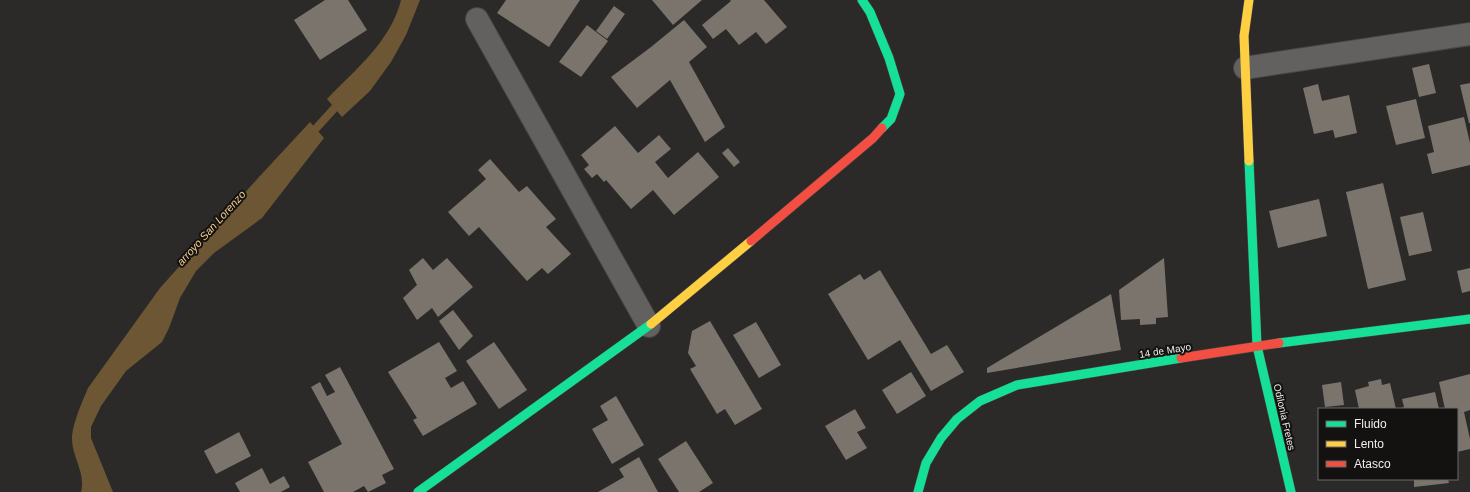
<svg xmlns="http://www.w3.org/2000/svg" width="1470" height="492" font-family="Arial,sans-serif">
	<style>
		.water { fill: #6c5634 }
		.lines { fill: none; stroke-linecap: round; stroke-linejoin: round }
		.stream { stroke: #6c5634; stroke-width: 8 }
		.building { fill: #7a746c }
		.street-casing { stroke: #484745; stroke-width: 24 }
		.fast-casing { stroke: #484745; stroke-width: 10 }
		.slow-casing { stroke: #484745; stroke-width: 10 }
		.jam-casing { stroke: #484745; stroke-width: 10 }
		.street { stroke: #626160; stroke-width: 22 }
		.fast { stroke: #16e098; stroke-width: 9 }
		.slow { stroke: #ffcf43; stroke-width: 9 }
		.jam { stroke: #f24e42; stroke-width: 9 }
		.labels { text-anchor: middle; stroke-width: 4; stroke-linejoin: round; paint-order: stroke }
		.street-label { font-size: 10px; fill: #efedeb; stroke: #131211 }
		.water-label { font-size: 11px; font-style: italic; fill: #f5cc8e; stroke: #131211 }
	</style>
	<rect width="100%" height="100%" fill="#2b2a28"/>
	<g class="water">
		<path d="M 401,0 L 420,0 L 406,35 L 391,62 L 370,91 L 342,117 L 327,99 C 355,70 391,41 401,0 Z"/>
		<path d="M 310,122 L 324,138 L 262,218 L 214,253 L 196,271 L 180,298 L 169,328 L 162,342 L 126,371 L 101,406 L 91,427 L 91,438 L 113,492 L 81,492 C 86,473 72,457 72,439 C 72,425 82,402 88,388 L 160,288 L 259,177 Z"/>
	</g>
	<g class="lines">
		<polyline class="stream" points="310,135 341,101"/>
	</g>
	<g class="building">
		<polygon points="325,0 348,0 367,30 320,60 294,20"/>
		<polygon points="506,0 580,0 549,47 497,13"/>
		<polygon points="652,0 702,0 673,25"/>
		<polygon points="730,0 764,0 787,27 766,44 756,32 739,45 726,29 713,39 702,25 731,1"/>
		<polygon points="614,6 625,14 607,39 596,31"/>
		<polygon points="684,20 707,47 689,62 725,127 705,142 670,80 637,108 611,77 651,47"/>
		<polygon points="587,25 608,41 581,77 559,62"/>
		<polygon points="1429,64 1436,93 1419,97 1412,68"/>
		<polygon points="1470,83 1470,123 1469,123 1460,85"/>
		<polygon points="1318,84 1322,101 1349,95 1357,133 1335,138 1333,130 1314,134 1303,88"/>
		<polygon points="1416,99 1425,138 1396,145 1386,106"/>
		<polygon points="1464,117 1470,143 1470,165 1432,174 1427,154 1434,152 1428,126"/>
		<polygon points="615,126 638,153 659,135 671,149 655,162 668,178 698,152 719,177 674,215 653,190 631,209 606,180 604,182 597,174 592,178 584,169 589,165 581,155"/>
		<polygon points="728,148 740,162 734,167 722,153"/>
		<polygon points="490,159 519,192 527,186 556,219 546,227 571,254 548,274 542,268 527,281 479,227 469,236 448,212 486,179 478,170"/>
		<polygon points="1383,183 1406,280 1368,289 1346,192"/>
		<polygon points="1319,199 1327,236 1278,248 1269,211"/>
		<polygon points="1423,212 1432,251 1409,256 1400,217"/>
		<polygon points="423,258 433,270 447,258 473,287 438,317 432,308 417,320 403,298 417,285 409,270"/>
		<polygon points="1164,258 1168,317 1156,318 1156,324 1140,325 1140,319 1121,320 1119,290"/>
		<polygon points="1470,268 1470,291 1462,293 1457,271"/>
		<polygon points="880,270 931,354 947,345 964,372 931,391 900,340 868,360 828,294 860,274 864,280"/>
		<polygon points="1111,294 1121,350 987,373 987,368"/>
		<polygon points="453,310 473,336 459,350 439,321"/>
		<polygon points="710,321 762,409 735,425 725,409 717,414 690,369 696,366 688,353 692,331"/>
		<polygon points="756,322 781,365 759,378 733,335"/>
		<polygon points="439,342 457,371 445,378 451,388 463,381 477,404 423,436 413,420 417,418 388,372"/>
		<polygon points="494,342 527,390 499,409 466,361"/>
		<polygon points="340,367 394,469 382,475 386,483 368,492 364,486 353,492 324,492 308,462 342,444 311,387 320,382 327,396 335,392 325,375"/>
		<polygon points="911,372 926,396 897,414 882,390"/>
		<polygon points="1470,374 1470,410 1464,412 1470,439 1470,449 1457,452 1457,409 1445,409 1439,382"/>
		<polygon points="1381,379 1382,385 1390,383 1396,409 1359,409 1355,390 1369,386 1368,382"/>
		<polygon points="1341,382 1344,405 1325,407 1322,385"/>
		<polygon points="1435,392 1439,409 1399,409 1404,407 1402,399"/>
		<polygon points="616,396 644,445 612,464 592,429 608,420 600,406"/>
		<polygon points="855,409 866,428 857,432 867,448 846,460 825,426"/>
		<polygon points="239,432 251,456 216,474 204,451"/>
		<polygon points="686,441 713,483 699,492 679,492 658,459"/>
		<polygon points="639,457 658,492 598,492 624,477 619,469"/>
		<polygon points="262,468 270,484 284,476 290,487 281,492 240,492 235,483"/>
		<polygon points="1414,479 1448,479 1449,483 1414,487"/>
	</g>
	<g class="lines">
		<defs>
			<g id="street">
				<polyline points="477,19 649,326"/>
				<polyline points="1245,68 1470,34"/>
			</g>
			<g id="fast">
				<polyline points="862,0 870,12 889,58 900,94 891,119 882,128"/>
				<polyline points="1249,161 1257,346 1291,492"/>
				<polyline points="1279,343 1470,319"/>
				<polyline points="418,492 651,324"/>
				<polyline points="918,492 926,463 941,438 957,419 980,401 1017,385 1181,358"/>
			</g>
			<g id="slow">
				<polyline points="1249,0 1244,36 1249,161"/>
				<polyline points="651,324 751,241"/>
			</g>
			<g id="jam">
				<polyline points="751,241 873,138 882,128"/>
				<polyline points="1181,358 1279,343"/>
			</g>
		</defs>
		<use href="#street" class="street-casing"/>
		<use href="#fast" class="fast-casing"/>
		<use href="#slow" class="slow-casing"/>
		<use href="#jam" class="jam-casing"/>
		<use href="#street" class="street"/>
		<use href="#fast" class="fast"/>
		<use href="#slow" class="slow"/>
		<use href="#jam" class="jam"/>
	</g>
	<g class="labels">
		<g class="street-label">
			<text transform="translate(1165 350) rotate(-9)" y="4">14 de Mayo</text>
			<text transform="translate(1285 417) rotate(77)" y="4">Odilonia Fretes</text>
		</g>
		<g class="water-label">
			<text transform="translate(211 228) rotate(-48)" y="4">arroyo San Lorenzo</text>
		</g>
	</g>
	<rect x="1318" y="408" width="140" height="72" fill="#131211" stroke="#6b6a68"/>
	<rect x="1326" y="421" width="20" height="6" fill="#16e098" stroke="#6b6a68"/>
	<text x="1354" y="428" font-size="12" fill="#efedeb">Fluido</text>
	<rect x="1326" y="441" width="20" height="6" fill="#ffcf43" stroke="#6b6a68"/>
	<text x="1354" y="448" font-size="12" fill="#efedeb">Lento</text>
	<rect x="1326" y="461" width="20" height="6" fill="#f24e42" stroke="#6b6a68"/>
	<text x="1354" y="468" font-size="12" fill="#efedeb">Atasco</text>
</svg>
